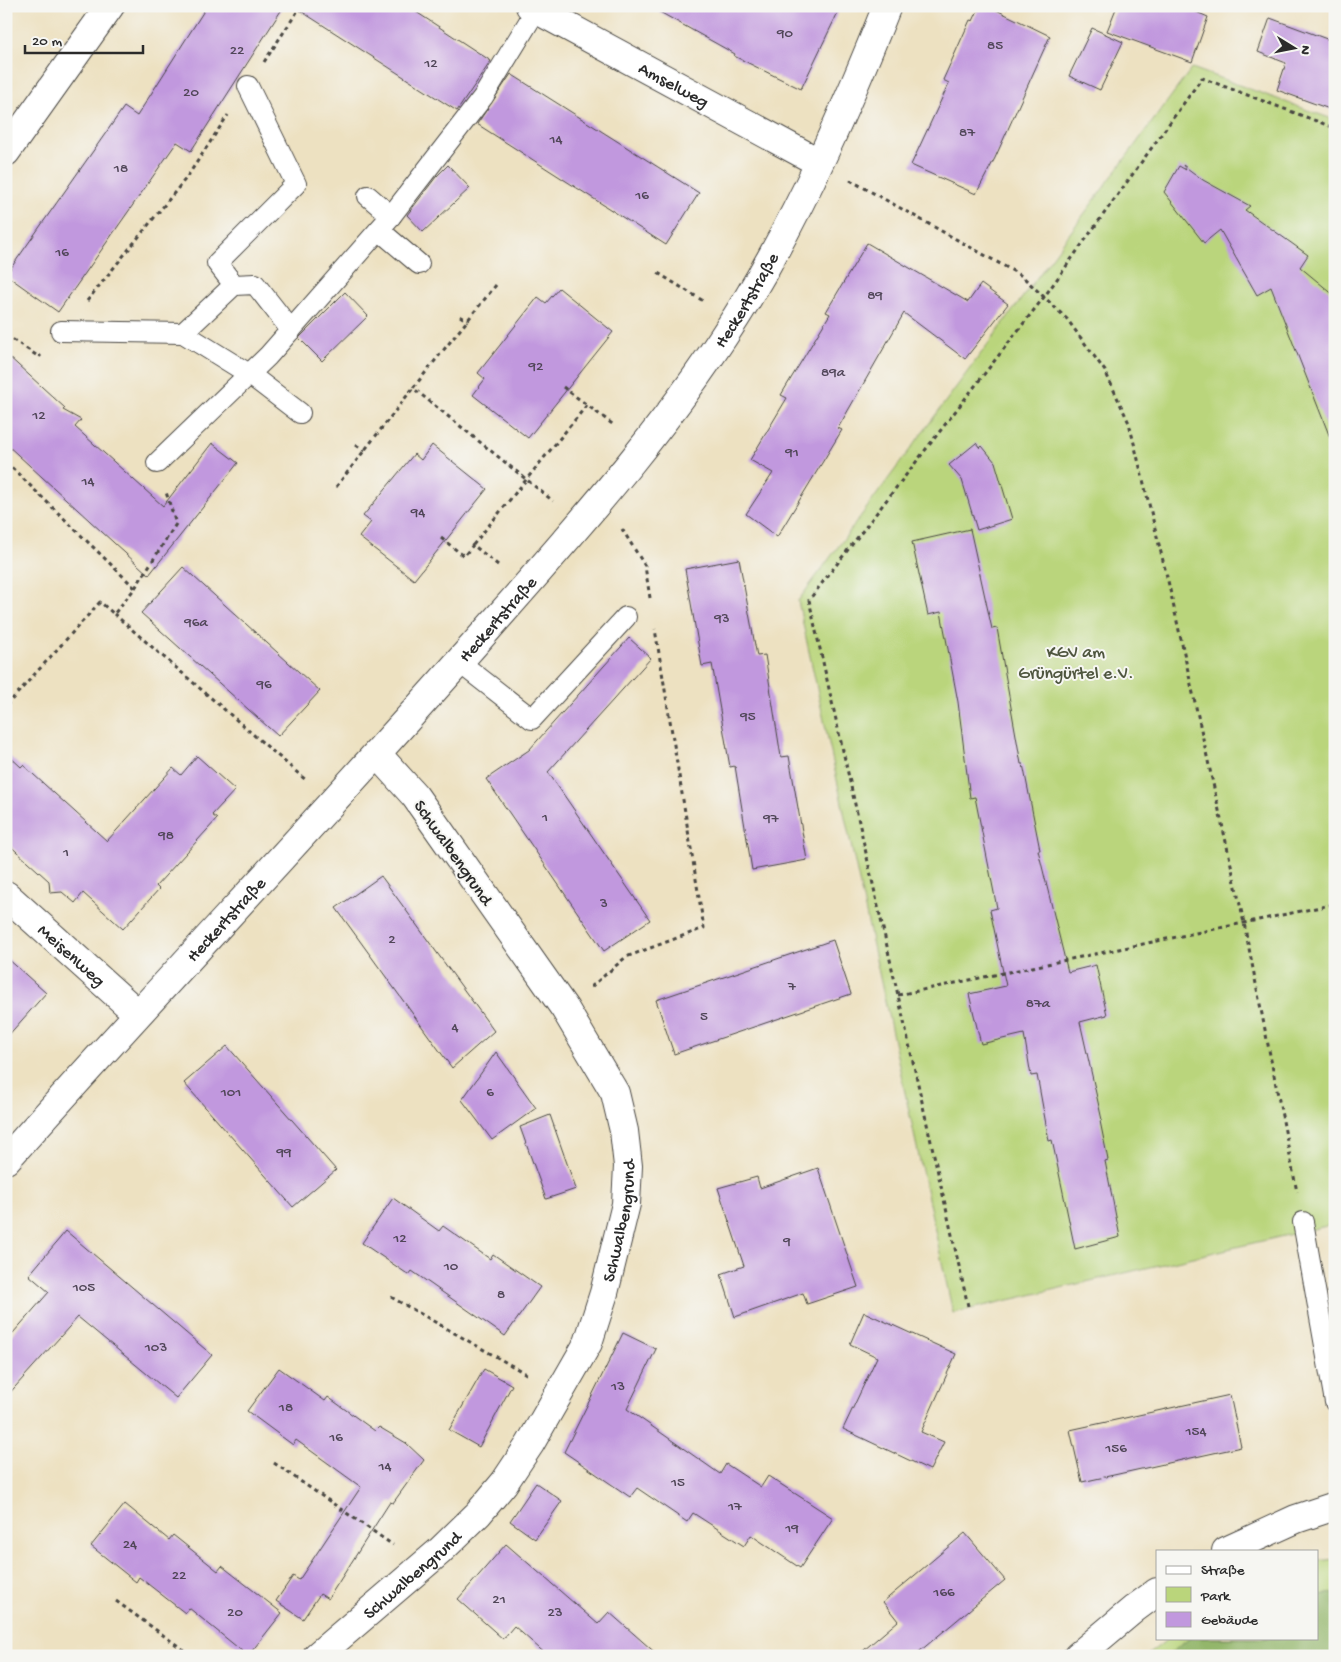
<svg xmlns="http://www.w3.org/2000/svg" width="1341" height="1662" font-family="'Gochi Hand',sans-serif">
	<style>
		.green { fill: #bad57b; stroke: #728053 }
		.forest { fill: #93b66b; stroke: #5f704b }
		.building { fill: #c198de }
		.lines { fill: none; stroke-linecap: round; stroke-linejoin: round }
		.service-casing { stroke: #484642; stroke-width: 22 }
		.minor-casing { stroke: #484642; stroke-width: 30 }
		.tertiary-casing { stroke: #484642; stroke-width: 30 }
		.path { stroke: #484642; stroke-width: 3; stroke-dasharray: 4 4; stroke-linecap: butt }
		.service { stroke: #fff; stroke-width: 20 }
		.minor { stroke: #fff; stroke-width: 28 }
		.tertiary { stroke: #fff; stroke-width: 28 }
		.labels { text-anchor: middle; stroke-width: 4; stroke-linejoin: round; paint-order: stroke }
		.number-label { font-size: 15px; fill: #504658 }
		.street-label { font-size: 18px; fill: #2b2b2b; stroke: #f6f6f2 }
		.park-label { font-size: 18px; fill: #4f563f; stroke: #f6f6f2 }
	</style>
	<rect width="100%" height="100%" fill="#f6f6f2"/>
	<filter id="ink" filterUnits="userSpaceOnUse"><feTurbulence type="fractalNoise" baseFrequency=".02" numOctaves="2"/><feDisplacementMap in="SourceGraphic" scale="10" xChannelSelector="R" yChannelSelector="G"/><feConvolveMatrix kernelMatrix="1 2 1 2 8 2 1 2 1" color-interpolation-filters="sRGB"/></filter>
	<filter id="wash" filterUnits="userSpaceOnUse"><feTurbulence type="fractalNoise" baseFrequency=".0096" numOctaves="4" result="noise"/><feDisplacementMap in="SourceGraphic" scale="20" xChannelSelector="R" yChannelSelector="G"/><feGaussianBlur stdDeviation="1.12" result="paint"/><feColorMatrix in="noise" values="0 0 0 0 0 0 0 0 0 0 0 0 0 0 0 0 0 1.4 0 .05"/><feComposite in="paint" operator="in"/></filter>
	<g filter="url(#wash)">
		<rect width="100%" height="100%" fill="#ede1c1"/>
		<g class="green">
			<polygon points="1192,68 1335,120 1335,1224 953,1313 798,601"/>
			<polygon points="1335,1559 1335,1656 1146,1656 1169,1638 1317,1638 1317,1561"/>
		</g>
		<polygon class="forest" points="1335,1593 1335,1656 1167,1656 1190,1638 1317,1638 1317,1595"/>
		<g id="blocks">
			<g class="building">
				<polygon points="207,6 284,6 191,151 177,142 58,312 6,275 124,107 137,116"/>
				<polygon points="293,6 407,6 491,61 457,111"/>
				<polygon points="649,6 841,6 801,89 734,56 735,54"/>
				<polygon points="980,6 988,6 1050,36 995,158 976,194 911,165 949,83 943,80 970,20 973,21"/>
				<polygon points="1117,6 1182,6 1208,17 1192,62 1107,31"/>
				<polygon points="1270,18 1335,42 1335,111 1277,90 1286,63 1258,52"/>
				<polygon points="1092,28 1123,42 1100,90 1069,76"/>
				<polygon points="511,74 699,193 666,245 477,124"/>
				<polygon points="448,165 470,188 423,232 407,215 436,177"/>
				<polygon points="1183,165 1203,180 1250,206 1245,210 1308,255 1300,267 1335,296 1335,444 1333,445 1271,287 1257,295 1220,230 1204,243 1164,192 1179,166 1186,170"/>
				<polygon points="867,243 968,302 981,284 1008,304 965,359 904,313 838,428 842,430 777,537 746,514 773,473 750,460 787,398 781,395 830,314 826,312"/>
				<polygon points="559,288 613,332 528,438 473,395 485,379 478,373 538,297 546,303"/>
				<polygon points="345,292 368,316 322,361 299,338"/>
				<polygon points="6,354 65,408 63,410 81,420 75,427 163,506 212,443 238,463 149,575 6,444"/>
				<polygon points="976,443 980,448 982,446 995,462 1012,519 977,530 962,480 949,465"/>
				<polygon points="432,445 487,489 414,580 359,537 371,522 363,516 414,454 421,460"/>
				<polygon points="970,529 992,629 997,628 1021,764 1023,764 1040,850 1038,850 1068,972 1096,965 1107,1015 1080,1022 1102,1120 1100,1121 1108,1160 1105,1161 1120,1237 1075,1249 1052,1140 1049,1141 1037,1075 1031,1076 1024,1034 981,1044 969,994 1006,986 990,910 997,908 975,797 970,798 958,702 941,612 928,615 912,542"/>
				<polygon points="739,559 757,656 765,655 781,757 789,756 807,860 752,870 735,766 730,767 712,664 702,666 685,569"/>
				<polygon points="183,567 320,691 278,736 141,613"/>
				<polygon points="629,638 651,658 548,772 650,920 604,951 486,779 529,750"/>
				<polygon points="6,753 21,767 23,765 107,841 173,768 181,775 197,756 235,790 212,815 217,819 156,886 159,889 123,929 83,893 75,903 62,892 50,893 49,881 6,842"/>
				<polygon points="381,876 494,1031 452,1068 336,908"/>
				<polygon points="833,940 851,994 674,1054 656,1000"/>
				<polygon points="6,957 46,993 6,1038"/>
				<polygon points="227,1046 336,1170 293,1207 184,1083"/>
				<polygon points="496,1052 536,1108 492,1140 462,1100"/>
				<polygon points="550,1115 576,1189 546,1199 520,1127"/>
				<polygon points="818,1168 858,1287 807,1304 803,1293 735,1317 721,1274 744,1266 718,1188 757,1177 760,1188"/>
				<polygon points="393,1198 439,1231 443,1226 490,1259 493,1254 540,1287 505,1336 412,1271 409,1275 362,1243"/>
				<polygon points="66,1231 212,1355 176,1398 78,1317 6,1397 6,1341 49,1292 29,1275"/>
				<polygon points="864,1312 956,1354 921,1432 944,1442 930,1470 843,1429 877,1357 850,1344"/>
				<polygon points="623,1333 656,1349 627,1409 720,1474 726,1464 761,1487 768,1476 833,1518 800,1568 751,1535 744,1546 693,1513 687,1522 637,1488 630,1497 564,1452"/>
				<polygon points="279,1368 325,1401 328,1397 375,1431 379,1427 406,1443 424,1460 393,1503 390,1502 328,1599 320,1594 303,1619 276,1601 293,1576 299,1580 361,1487 296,1440 293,1445 247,1411"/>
				<polygon points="484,1369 512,1385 479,1447 449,1430"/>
				<polygon points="1230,1395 1241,1447 1082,1482 1070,1430"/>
				<polygon points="536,1483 562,1501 535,1539 510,1521"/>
				<polygon points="125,1504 169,1540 173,1535 218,1571 222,1566 282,1613 248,1656 189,1608 185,1613 139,1577 136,1582 91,1546"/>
				<polygon points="965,1533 1005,1580 914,1656 857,1656 898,1621 883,1602"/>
				<polygon points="506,1544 598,1624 609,1612 659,1656 548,1656 514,1626 503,1639 458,1599"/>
			</g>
		</g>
	</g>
	<g filter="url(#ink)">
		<use href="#blocks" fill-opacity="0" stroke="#484642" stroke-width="1"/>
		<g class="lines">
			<defs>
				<g id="service">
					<polyline points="368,196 391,216"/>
					<polyline points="379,230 419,264"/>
					<polyline points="234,285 255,284 291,330"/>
					<polyline points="61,331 183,333 249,374 300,413"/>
					<polyline points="183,333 234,285 217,263 296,184 248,86"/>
					<polyline points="157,463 268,356 391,216 483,97 536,10"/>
					<polyline points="459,662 532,719 626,617"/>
					<polyline points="1303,1222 1335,1402"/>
				</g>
				<g id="minor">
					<path id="s1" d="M 530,6 L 818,162"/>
					<polyline points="6,152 110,6"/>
					<path id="s2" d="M 6,895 L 137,1013"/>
					<path id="s3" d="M 6,1160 C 163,984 325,814 480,638 C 576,529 673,422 748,298 C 803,206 847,106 887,6"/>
					<path id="s4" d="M 317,1656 L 440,1551 L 478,1514 L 504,1483 L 530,1444 L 588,1343 L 604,1293 L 626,1204 L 628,1166 L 624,1131 L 615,1093 L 565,1009 L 415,796 L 377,754"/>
				</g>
				<g id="tertiary">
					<polyline points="1226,1551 1296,1519 1335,1506"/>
					<polyline points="1078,1656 1134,1609 1157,1592"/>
				</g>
			</defs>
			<use href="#service" class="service-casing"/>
			<use href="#minor" class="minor-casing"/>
			<use href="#tertiary" class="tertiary-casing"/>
			<g class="path">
				<polyline points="264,62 301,6"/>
				<polyline points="850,180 1022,276 1067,319 1105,371 1129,423 1168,581 1244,923 1297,1192"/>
				<polyline points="658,273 705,302"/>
				<polyline points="496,285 413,388 553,501"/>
				<polyline points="87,301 187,177 228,115"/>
				<polyline points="460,316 468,321"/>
				<polyline points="6,335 39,357 41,355"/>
				<polyline points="563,387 587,405"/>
				<polyline points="356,445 365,451"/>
				<polyline points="6,462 135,588 114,614 100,602 6,706"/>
				<polyline points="336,487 413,388"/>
				<polyline points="622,529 645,566 650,598"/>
				<polyline points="441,538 464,556 473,545"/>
				<polyline points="498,565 473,545 587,405 615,426"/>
				<polyline points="135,588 176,524 166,492"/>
				<polyline points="114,614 307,781"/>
				<polyline points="591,987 626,957 704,928 655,629"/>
				<polyline points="898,995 1335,904"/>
				<polyline points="391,1297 530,1376"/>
				<polyline points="968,1306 809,600 1044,297 1202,78 1335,128"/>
				<polyline points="274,1463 393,1545"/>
				<polyline points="116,1601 192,1656"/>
			</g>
			<use href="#service" class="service"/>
			<use href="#minor" class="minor"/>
			<use href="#tertiary" class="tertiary"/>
		</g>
	</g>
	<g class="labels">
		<g class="number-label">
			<text x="785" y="37">90</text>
			<text x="995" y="49">85</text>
			<text x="237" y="54">22</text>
			<text x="431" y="67">12</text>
			<text x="191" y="96">20</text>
			<text x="967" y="136">87</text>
			<text x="556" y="143">14</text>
			<text x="121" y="172">18</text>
			<text x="642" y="199">16</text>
			<text x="62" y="256">16</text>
			<text x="875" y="299">89</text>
			<text x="536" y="370">92</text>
			<text x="833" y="376">89a</text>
			<text x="39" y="419">12</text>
			<text x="792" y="456">91</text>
			<text x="88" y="485">14</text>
			<text x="418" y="516">94</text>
			<text x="722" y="622">93</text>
			<text x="196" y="626">96a</text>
			<text x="264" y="688">96</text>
			<text x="748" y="720">95</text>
			<text x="545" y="821">1</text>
			<text x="771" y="822">97</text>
			<text x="166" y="839">98</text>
			<text x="66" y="856">1</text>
			<text x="604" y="907">3</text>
			<text x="392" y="943">2</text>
			<text x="792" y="990">7</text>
			<text x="1038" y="1007">87a</text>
			<text x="704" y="1020">5</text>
			<text x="455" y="1031">4</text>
			<text x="231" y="1096">101</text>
			<text x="490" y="1096">6</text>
			<text x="284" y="1156">99</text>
			<text x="400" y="1242">12</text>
			<text x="787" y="1245">9</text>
			<text x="451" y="1270">10</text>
			<text x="84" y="1291">105</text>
			<text x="501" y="1298">8</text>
			<text x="156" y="1351">103</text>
			<text x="618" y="1390">13</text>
			<text x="286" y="1411">18</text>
			<text x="1196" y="1435">154</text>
			<text x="336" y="1441">16</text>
			<text x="1116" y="1452">156</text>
			<text x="385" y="1470">14</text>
			<text x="678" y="1486">15</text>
			<text x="735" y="1510">17</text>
			<text x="792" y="1532">19</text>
			<text x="130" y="1548">24</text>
			<text x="179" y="1579">22</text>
			<text x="944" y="1596">166</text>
			<text x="499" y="1603">21</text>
			<text x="235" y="1616">20</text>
			<text x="555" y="1616">23</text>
		</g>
		<g class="street-label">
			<text dy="6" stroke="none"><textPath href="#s1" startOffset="164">Amselweg</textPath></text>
			<text dy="6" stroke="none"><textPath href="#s3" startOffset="1136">Heckertstraße</textPath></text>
			<text dy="6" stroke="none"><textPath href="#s3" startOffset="731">Heckertstraße</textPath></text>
			<text transform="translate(454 852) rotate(55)" y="6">Schwalbengrund</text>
			<text dy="6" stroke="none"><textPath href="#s3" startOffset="326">Heckertstraße</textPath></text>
			<text dy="6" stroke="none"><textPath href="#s2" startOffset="89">Meisenweg</textPath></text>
			<text dy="6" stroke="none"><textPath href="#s4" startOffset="545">Schwalbengrund</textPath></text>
			<text dy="6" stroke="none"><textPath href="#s4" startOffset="125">Schwalbengrund</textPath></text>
		</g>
		<g class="park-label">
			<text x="1076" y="657">KGV am<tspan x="1076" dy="21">Grüngürtel e.V.</tspan></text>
		</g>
	</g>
	<rect width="1341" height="1662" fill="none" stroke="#f6f6f2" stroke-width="25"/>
	<rect x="1156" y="1550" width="162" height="90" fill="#f6f6f2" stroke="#a5a5a2"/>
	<rect x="1166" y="1566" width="25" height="8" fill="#ffffff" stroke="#a5a5a2"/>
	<text x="1201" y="1574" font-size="15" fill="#2b2b2b">Straße</text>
	<rect x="1166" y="1587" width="25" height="15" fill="#bad57b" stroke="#a5a5a2"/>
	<text x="1201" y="1600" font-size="15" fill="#2b2b2b">Park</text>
	<rect x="1166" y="1612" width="25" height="15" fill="#c198de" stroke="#a5a5a2"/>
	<text x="1201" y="1624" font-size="15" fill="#2b2b2b">Gebäude</text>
	<g transform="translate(1294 48) rotate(100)" stroke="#f6f6f2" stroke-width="4" paint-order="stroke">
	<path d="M0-4L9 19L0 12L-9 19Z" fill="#2b2b2b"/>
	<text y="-8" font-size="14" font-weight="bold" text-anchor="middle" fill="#2b2b2b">N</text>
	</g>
	<path d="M25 45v8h118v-8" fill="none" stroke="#2b2b2b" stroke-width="2.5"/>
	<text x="32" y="45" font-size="15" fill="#2b2b2b" stroke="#f6f6f2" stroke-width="4" paint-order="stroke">20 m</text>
</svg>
